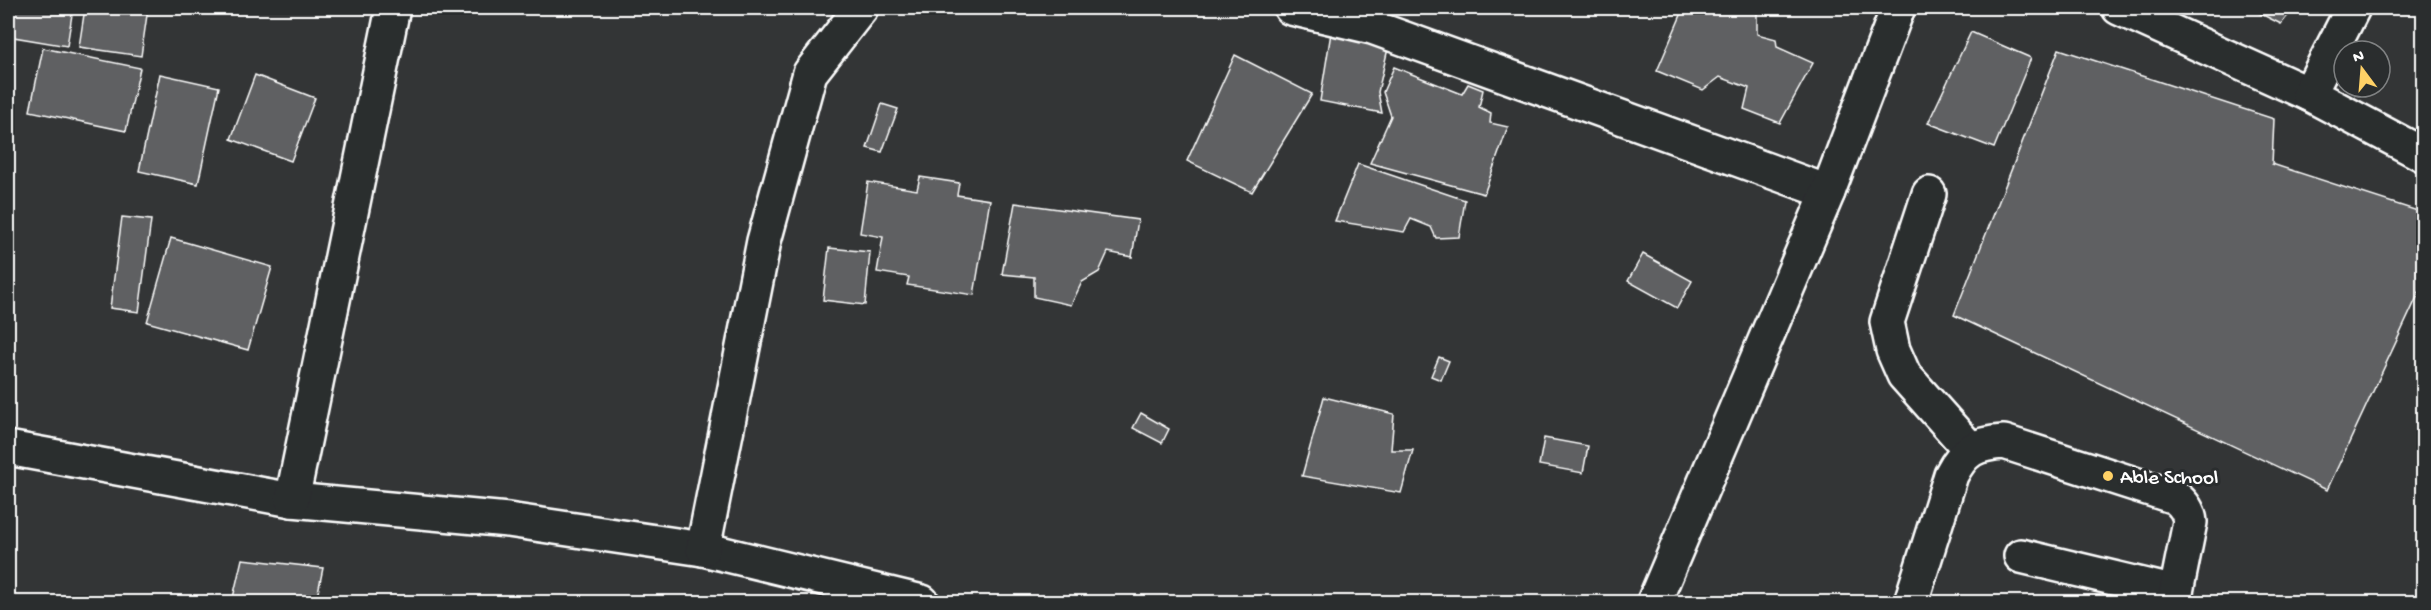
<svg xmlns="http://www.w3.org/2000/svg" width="2431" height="610" font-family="'Gochi Hand',sans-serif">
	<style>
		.building { fill: #5f6162; stroke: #fff; stroke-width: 1.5 }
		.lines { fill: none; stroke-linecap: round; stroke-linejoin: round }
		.minor-casing { stroke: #fff; stroke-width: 38 }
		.minor { stroke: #2a2d2e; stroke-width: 33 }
		.poi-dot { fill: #ffd166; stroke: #2a2d2e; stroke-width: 2 }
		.labels { text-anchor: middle; stroke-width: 6; stroke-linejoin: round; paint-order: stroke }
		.poi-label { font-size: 21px; fill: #fff; stroke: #2a2d2e; text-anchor: start }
	</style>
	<rect width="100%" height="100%" fill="#333536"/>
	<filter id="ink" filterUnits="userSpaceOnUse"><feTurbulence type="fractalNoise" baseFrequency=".0167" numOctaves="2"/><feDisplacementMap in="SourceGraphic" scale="12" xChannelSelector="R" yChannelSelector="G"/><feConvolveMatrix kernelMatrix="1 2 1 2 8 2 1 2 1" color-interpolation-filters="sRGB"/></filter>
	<g filter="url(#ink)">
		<g class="building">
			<polygon points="8,8 73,8 67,46 8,36"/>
			<polygon points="85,8 148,8 141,56 79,47"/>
			<polygon points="1684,8 1708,8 1716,13 1719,8 1750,8 1757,10 1757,34 1776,39 1777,47 1813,63 1780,123 1744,109 1749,88 1720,77 1703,90 1657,71"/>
			<polygon points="2249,8 2294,8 2281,24"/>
			<polygon points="1971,32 2031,58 1994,148 1928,123"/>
			<polygon points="1331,33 1389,44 1378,92 1382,113 1320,101"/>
			<polygon points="43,48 140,68 126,131 30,111"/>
			<polygon points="2059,49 2274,119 2272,164 2424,213 2424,282 2327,490 1954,315"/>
			<polygon points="1235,55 1312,94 1252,192 1187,161"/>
			<polygon points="1394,67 1462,94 1468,84 1483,90 1479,107 1491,113 1490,123 1508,127 1484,194 1370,163 1391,116 1383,92"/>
			<polygon points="160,74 219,87 198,184 139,171"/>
			<polygon points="255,75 315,98 291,161 231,139"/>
			<polygon points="882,104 898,109 882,152 867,148"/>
			<polygon points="1358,164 1465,200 1459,237 1436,238 1431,227 1411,219 1404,232 1335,221"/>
			<polygon points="920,177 959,183 957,195 990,200 974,295 907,285 909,277 877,272 883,237 860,233 868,182 917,190"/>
			<polygon points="1015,203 1138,220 1132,257 1108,252 1099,272 1082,282 1071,305 1034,297 1034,277 1002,274"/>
			<polygon points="122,217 151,220 139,312 110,308"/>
			<polygon points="171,238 272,267 248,350 147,322"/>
			<polygon points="829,248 870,252 865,305 823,300"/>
			<polygon points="1643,254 1692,281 1677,308 1628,281"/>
			<polygon points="1439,357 1449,361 1441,380 1431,376"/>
			<polygon points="1324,397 1394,414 1391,450 1413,450 1401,493 1302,476"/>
			<polygon points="1141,413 1169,429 1162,443 1133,428"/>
			<polygon points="1544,438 1588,446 1583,473 1539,465"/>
			<polygon points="242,559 323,568 316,602 232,602"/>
		</g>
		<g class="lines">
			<defs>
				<g id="minor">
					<polyline points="1291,8 1372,27 1828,192"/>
					<polyline points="2119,8 2309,94"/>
					<polyline points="2353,8 2309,94 2424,155"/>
					<polyline points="1929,194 1887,322 1893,350 1904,375 1970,449"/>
					<polyline points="8,448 292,500 508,520 703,549 922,602"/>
					<polyline points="292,500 393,8"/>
					<polyline points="703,549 764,241 810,73 861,8"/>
					<polyline points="2021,556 2176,593"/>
					<polyline points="1654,602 1828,192 1898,8"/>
					<path d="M 1911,602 L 1951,475 C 1964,450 1975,444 2004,442 L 2175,497 C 2184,504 2189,511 2190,522 L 2174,602"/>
				</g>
			</defs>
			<use href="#minor" class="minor-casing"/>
			<use href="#minor" class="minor"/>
		</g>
	</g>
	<circle class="poi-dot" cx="2108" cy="476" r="6"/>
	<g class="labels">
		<g class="poi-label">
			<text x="2120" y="483">Able School</text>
		</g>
	</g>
	<rect width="2431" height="610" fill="none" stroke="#2a2d2e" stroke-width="30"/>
	<rect x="15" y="15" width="2401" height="580" fill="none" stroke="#fff" stroke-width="2" filter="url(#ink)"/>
	<g transform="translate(2362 69) rotate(344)"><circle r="28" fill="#2a2d2e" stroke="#7f8182" stroke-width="1.5"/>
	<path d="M0-4.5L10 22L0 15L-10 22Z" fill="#ffd166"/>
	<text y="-9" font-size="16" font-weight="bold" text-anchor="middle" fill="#ffffff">N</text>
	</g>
</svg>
